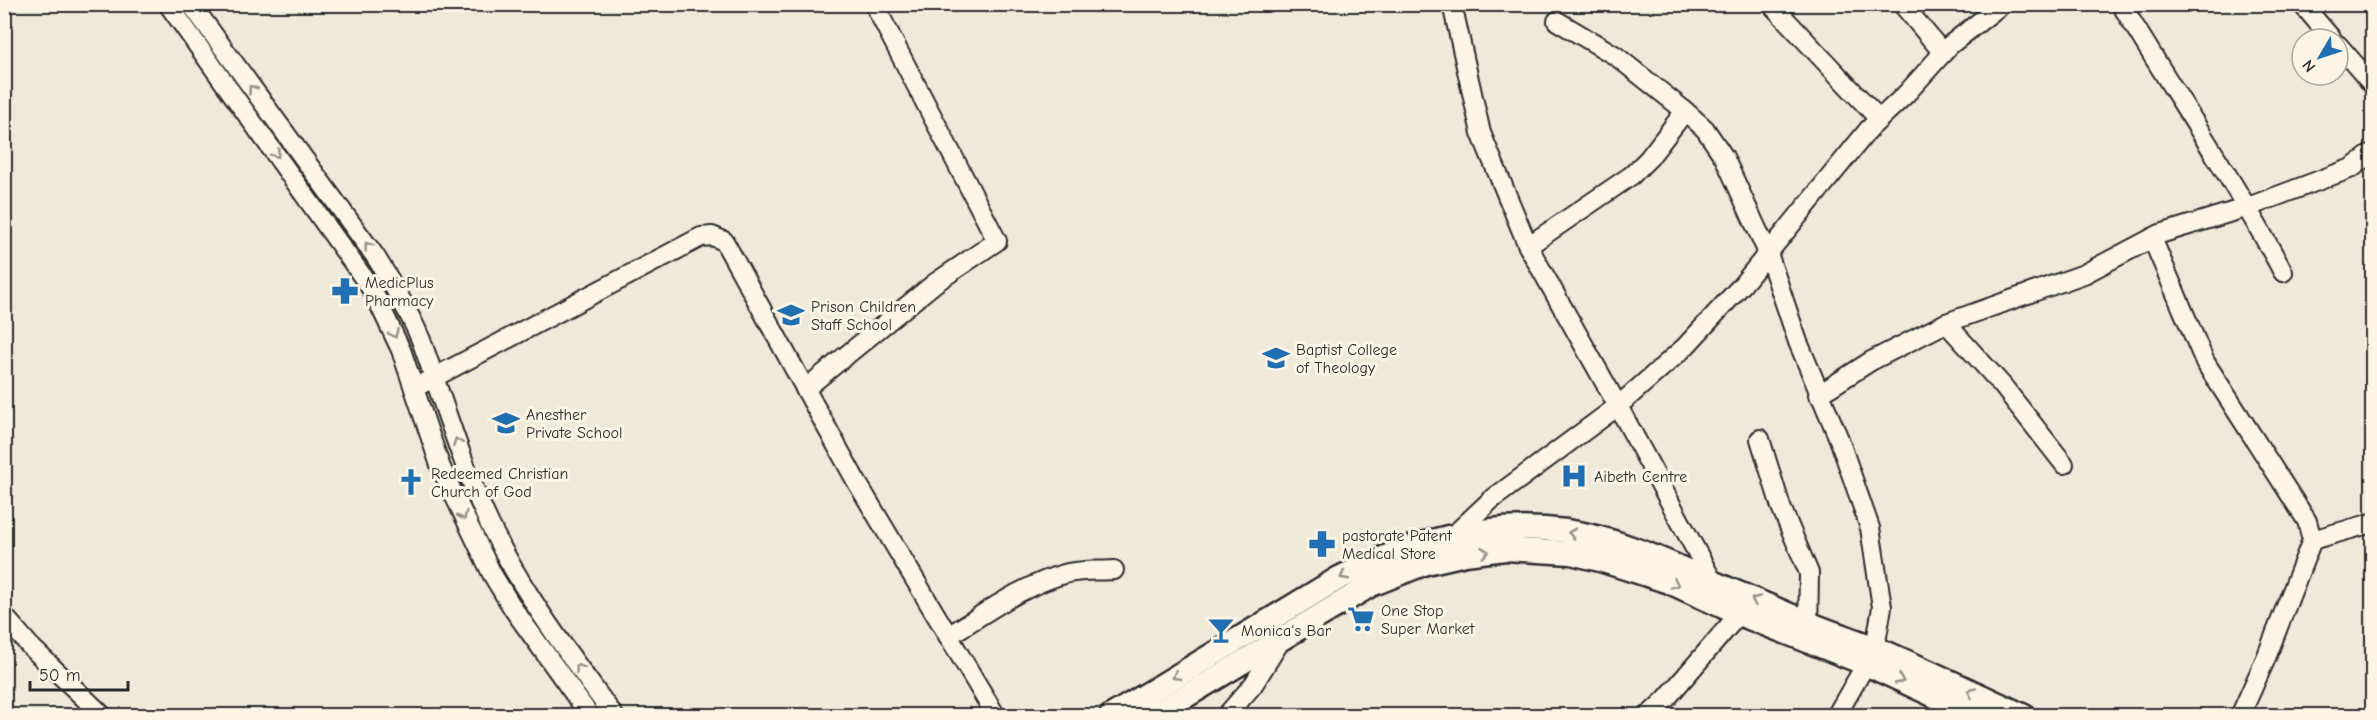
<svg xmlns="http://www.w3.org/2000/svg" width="2377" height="720" font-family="'Comic Neue',sans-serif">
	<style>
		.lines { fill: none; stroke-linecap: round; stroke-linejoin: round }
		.minor-casing { stroke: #2b2b2b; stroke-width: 22 }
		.major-casing { stroke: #2b2b2b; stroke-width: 27 }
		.minor { stroke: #fcf5e5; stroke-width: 18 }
		.major { stroke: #fcf5e5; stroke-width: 22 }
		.oneway { stroke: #949088 }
		.labels { text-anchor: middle; stroke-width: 6; stroke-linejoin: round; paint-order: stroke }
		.poi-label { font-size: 16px; fill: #2b2b2b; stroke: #fcf5e5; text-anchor: start }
	</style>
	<rect width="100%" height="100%" fill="#efe9da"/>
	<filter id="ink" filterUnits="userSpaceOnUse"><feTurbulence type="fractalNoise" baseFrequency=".0167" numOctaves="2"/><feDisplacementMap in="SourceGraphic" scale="12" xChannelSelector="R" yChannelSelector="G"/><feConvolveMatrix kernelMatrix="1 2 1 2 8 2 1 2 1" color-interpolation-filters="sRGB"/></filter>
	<g filter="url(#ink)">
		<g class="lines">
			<defs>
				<g id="minor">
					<polyline points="168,4 373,291 401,350 441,468 492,574 514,610 590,716"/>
					<path d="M 191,4 L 375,256 C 392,283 409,311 421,340 C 442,397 459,456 484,512 C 517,586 566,650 614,716"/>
					<polyline points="1452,4 1481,133 1528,246 1618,406 1713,582"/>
					<polyline points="1771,4 1879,119"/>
					<polyline points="1902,4 1943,53"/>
					<path d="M 2121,4 C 2175,94 2234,180 2283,272"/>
					<polyline points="2302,4 2332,39"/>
					<polyline points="1557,21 1616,56 1685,111 1705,129 1724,157 1768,253 1798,342 1839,439 1870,528 1882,607 1875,648"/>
					<polyline points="2338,45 2372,84"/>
					<polyline points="2152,238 2205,362 2307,521 2312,540 2266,658 2240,716"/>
					<polyline points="1528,246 1632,175 1649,158 1685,111"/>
					<polyline points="1946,323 2002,385 2064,464"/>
					<polyline points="414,388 701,237 712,236 724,241 855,479 996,716"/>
					<polyline points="805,389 935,283 997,241 874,4"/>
					<polyline points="1818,395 1871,361 1946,323 2084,274 2160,234 2248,207 2352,168 2372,153"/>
					<polyline points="1760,439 1781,507 1809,573 1808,635"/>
					<polyline points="1455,534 1491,500 1618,406 1685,347 1742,285 1869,129 1906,94 1950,45 2002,4"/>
					<polyline points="2312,540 2372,523"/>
					<polyline points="4,616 30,646 103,716"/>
					<path d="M 948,636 C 986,613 1024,584 1068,573 C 1082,570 1099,571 1114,570"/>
					<polyline points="1226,716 1253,685 1281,640"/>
					<polyline points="1648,716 1666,699 1739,614"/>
					<polyline points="1836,716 1866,664"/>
				</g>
				<g id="major">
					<path d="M 1111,716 L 1339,578 C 1410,542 1484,520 1566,531 C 1614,538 1659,558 1703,578 C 1735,592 1767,605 1799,619 C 1824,630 1850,638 1875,648 C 1925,669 1974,693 2024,716"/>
					<polyline points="1153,716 1371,585 1426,563 1465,554 1505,549 1571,553 1600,560 1669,582 1739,614 1866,664 1978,716"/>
				</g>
			</defs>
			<use href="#minor" class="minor-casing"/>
			<use href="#major" class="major-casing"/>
			<use href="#minor" class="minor"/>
			<use href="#major" class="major"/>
		</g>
		<defs><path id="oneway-chevron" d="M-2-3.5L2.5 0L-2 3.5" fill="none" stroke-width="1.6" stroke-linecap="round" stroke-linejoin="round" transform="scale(1.5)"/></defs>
		<g class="oneway">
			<use href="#oneway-chevron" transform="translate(252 89) rotate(-126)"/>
			<use href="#oneway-chevron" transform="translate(276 154) rotate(54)"/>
			<use href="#oneway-chevron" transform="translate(368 246) rotate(-127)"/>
			<use href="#oneway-chevron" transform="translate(394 334) rotate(67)"/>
			<use href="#oneway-chevron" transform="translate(457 442) rotate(-111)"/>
			<use href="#oneway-chevron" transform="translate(463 516) rotate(64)"/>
			<use href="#oneway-chevron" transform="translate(1572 533) rotate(-170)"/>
			<use href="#oneway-chevron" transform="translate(1485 552) rotate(-7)"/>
			<use href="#oneway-chevron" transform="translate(1344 576) rotate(152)"/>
			<use href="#oneway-chevron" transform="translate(1675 584) rotate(24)"/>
			<use href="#oneway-chevron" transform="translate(1755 600) rotate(-156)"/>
			<use href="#oneway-chevron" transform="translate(579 668) rotate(-126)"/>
			<use href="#oneway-chevron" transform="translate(1176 676) rotate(149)"/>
			<use href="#oneway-chevron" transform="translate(1900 680) rotate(25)"/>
			<use href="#oneway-chevron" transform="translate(1971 692) rotate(-156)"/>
		</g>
	</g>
	<defs>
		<symbol id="pharmacy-bare" viewBox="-9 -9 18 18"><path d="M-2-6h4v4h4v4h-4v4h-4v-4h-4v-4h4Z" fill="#1f6fb2" stroke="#fcf5e5" stroke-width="2.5" paint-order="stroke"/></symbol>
		<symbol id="school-bare" viewBox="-9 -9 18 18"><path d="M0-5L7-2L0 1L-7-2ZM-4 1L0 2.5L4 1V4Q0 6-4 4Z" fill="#1f6fb2" stroke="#fcf5e5" stroke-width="2.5" paint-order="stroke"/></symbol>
		<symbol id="university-bare" viewBox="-9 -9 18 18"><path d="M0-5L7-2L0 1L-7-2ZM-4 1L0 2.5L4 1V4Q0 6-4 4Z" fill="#1f6fb2" stroke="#fcf5e5" stroke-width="2.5" paint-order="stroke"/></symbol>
		<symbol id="hospital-bare" viewBox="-9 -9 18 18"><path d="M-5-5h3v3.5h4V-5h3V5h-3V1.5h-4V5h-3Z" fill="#1f6fb2" stroke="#fcf5e5" stroke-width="2.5" paint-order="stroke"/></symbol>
		<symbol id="church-bare" viewBox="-9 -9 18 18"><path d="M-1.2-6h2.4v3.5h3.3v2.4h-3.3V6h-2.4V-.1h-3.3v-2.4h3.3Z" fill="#1f6fb2" stroke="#fcf5e5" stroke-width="2.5" paint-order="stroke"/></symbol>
		<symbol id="supermarket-bare" viewBox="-9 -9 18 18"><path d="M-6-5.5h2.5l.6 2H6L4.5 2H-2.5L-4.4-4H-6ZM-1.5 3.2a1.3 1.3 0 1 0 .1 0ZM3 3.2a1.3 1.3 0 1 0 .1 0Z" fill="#1f6fb2" stroke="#fcf5e5" stroke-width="2.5" paint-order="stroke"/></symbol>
		<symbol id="bar-bare" viewBox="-9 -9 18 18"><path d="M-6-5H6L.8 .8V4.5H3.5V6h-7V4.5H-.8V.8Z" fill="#1f6fb2" stroke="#fcf5e5" stroke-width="2.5" paint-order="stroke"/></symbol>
	</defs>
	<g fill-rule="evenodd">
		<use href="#pharmacy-bare" x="326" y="272" width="38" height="38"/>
		<use href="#school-bare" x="772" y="296" width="38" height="38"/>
		<use href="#university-bare" x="1257" y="339" width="38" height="38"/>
		<use href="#school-bare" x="487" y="404" width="38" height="38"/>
		<use href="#hospital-bare" x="1555" y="457" width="38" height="38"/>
		<use href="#church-bare" x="392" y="463" width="38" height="38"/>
		<use href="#pharmacy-bare" x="1303" y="525" width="38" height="38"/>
		<use href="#supermarket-bare" x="1342" y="600" width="38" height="38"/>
		<use href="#bar-bare" x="1202" y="611" width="38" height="38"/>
	</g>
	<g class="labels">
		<g class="poi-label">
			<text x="365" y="288">MedicPlus<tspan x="365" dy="18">Pharmacy</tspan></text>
			<text x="811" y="312">Prison Children<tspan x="811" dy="18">Staff School</tspan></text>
			<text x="1296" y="355">Baptist College<tspan x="1296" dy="18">of Theology</tspan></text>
			<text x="526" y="420">Anesther<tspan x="526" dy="18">Private School</tspan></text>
			<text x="431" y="479">Redeemed Christian<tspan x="431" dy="18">Church of God</tspan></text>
			<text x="1594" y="482">Aibeth Centre</text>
			<text x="1342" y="541">pastorate Patent<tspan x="1342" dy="18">Medical Store</tspan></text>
			<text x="1381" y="616">One Stop<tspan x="1381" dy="18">Super Market</tspan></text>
			<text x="1241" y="636">Monica's Bar</text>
		</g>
	</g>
	<rect width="2377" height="720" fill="none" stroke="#fcf5e5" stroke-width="24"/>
	<rect x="12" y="12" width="2353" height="696" fill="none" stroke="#2b2b2b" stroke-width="2" filter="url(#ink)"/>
	<g transform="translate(2320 57) rotate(231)"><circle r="28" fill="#fcf5e5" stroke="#a8a49b" stroke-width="1.5"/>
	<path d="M0-4.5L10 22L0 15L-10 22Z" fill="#1f6fb2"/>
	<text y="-9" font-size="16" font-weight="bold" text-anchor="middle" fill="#2b2b2b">N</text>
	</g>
	<path d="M30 681v9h98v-9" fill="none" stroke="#2b2b2b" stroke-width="3"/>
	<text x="39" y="681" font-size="18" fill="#2b2b2b" stroke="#fcf5e5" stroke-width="4.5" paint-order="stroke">50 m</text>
</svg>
